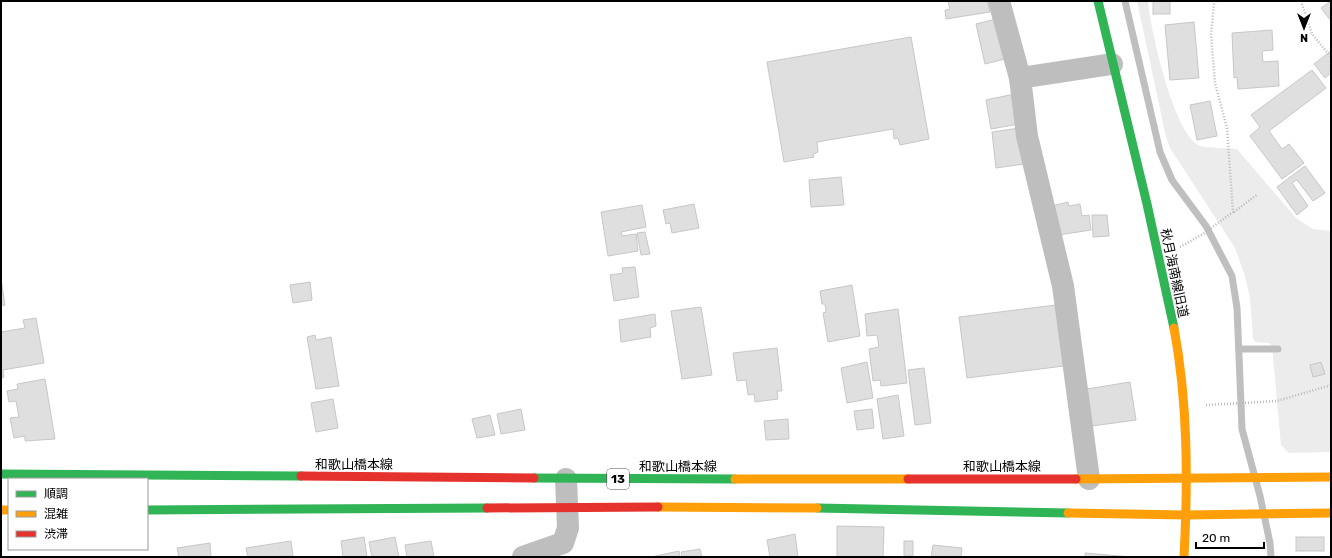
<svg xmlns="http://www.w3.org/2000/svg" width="1332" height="558" font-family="Rubik,'Noto Sans JP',sans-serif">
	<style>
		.green { fill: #ececec }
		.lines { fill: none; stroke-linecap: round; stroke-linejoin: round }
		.stream { stroke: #bfbfbf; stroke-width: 7 }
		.building { fill: #dfdfdf; stroke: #c7c7c7 }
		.path { stroke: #b9b9b9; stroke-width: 2.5; stroke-dasharray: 1 2; stroke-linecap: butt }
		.street { stroke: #bebebe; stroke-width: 22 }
		.fast { stroke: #30b455; stroke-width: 9 }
		.slow { stroke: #ff9f0a; stroke-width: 9 }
		.jam { stroke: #e5322d; stroke-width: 9 }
		.labels { text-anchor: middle; stroke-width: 3; stroke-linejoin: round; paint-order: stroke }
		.shield { fill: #fff; stroke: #4c4c4c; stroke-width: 1 }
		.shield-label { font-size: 12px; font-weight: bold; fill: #000 }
		.street-label { font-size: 13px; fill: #000; stroke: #fff }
	</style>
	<rect width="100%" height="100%" fill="#fff"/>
	<path class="green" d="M 1137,1 L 1148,1 C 1150,28 1174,136 1200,146 C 1207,148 1227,148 1237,149 L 1296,218 L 1313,229 L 1331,231 L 1331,452 L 1289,453 L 1281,445 L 1272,346 L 1269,343 L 1255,342 L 1253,338 L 1250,298 L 1245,276 L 1235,248 L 1170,148 L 1166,137 Z"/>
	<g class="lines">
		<g class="stream">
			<polyline points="1125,1 1160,152 1172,180 1206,226 1232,276 1237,308 1242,429 1260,496 1270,543 1271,557"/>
			<polyline points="1239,349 1278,349"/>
		</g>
	</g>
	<g class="building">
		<polygon points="948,1 987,1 990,12 946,19 945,10 950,9"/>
		<rect x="1153" y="1" width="17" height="13"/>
		<polygon points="1331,1 1331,21 1321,8"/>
		<polygon points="996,19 1005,59 985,64 976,24"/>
		<polygon points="1194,22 1199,78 1170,80 1165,25"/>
		<polygon points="1272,30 1273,50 1262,51 1263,62 1278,61 1279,86 1238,89 1237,77 1234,78 1232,33"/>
		<polygon points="911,37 929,139 900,145 898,138 894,139 893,129 817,142 818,152 813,154 814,157 784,162 767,62"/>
		<polygon points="1331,51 1331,73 1325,78 1314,64"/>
		<polygon points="1312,70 1326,88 1269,131 1282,149 1289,144 1304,163 1282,179 1250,136 1260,127 1251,115"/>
		<polygon points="1014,94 1019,124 991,129 986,100"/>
		<polygon points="1210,101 1217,136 1197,140 1190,105"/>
		<polygon points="1019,128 1024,164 996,168 992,132"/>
		<polygon points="1305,166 1325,193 1313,201 1297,180 1292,183 1308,206 1297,215 1277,187"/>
		<polygon points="841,177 844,205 811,207 809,180"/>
		<polygon points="1068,202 1069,206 1080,204 1082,216 1089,215 1091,230 1058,235 1052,206"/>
		<polygon points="694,204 699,228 672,233 670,223 666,224 663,210"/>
		<polygon points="642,205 646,227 621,232 622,236 636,234 638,251 608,256 601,212"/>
		<polygon points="1092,215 1107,215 1109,236 1093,237"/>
		<polygon points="645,232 650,254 641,255 637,233"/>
		<polygon points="635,267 639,297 614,301 610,275 623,273 622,268"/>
		<polygon points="1,279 5,305 1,306"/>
		<polygon points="310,282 312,300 293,303 290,285"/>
		<polygon points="852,285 860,336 828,342 823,313 826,312 825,304 822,304 820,291"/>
		<polygon points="1056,305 1064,366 967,378 959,317"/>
		<polygon points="701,307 712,375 682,379 671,311"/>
		<polygon points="898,309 907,383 881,386 880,380 873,381 869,349 879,347 877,335 867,336 865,314"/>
		<polygon points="655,314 656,326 650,328 651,337 621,342 619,320"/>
		<polygon points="36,318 44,363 3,370 4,377 1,378 1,332 25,328 23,320"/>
		<polygon points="315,335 316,340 331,337 339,386 316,389 307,337"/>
		<polygon points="777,348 782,391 777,391 778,399 755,402 754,394 748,395 746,380 737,381 733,353"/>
		<polygon points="867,362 873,398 847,403 841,368"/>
		<polygon points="1321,362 1325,374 1313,377 1310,365"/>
		<polygon points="924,368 931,423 915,425 908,370"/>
		<polygon points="45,379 55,439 25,441 25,436 14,438 10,418 19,417 16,401 9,402 7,391 18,389 17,384"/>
		<polygon points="1130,382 1136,420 1092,426 1087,389"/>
		<polygon points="898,395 904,436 883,439 877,399"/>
		<polygon points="333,399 338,428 316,432 311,403"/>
		<polygon points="521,409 525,430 501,434 497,414"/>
		<polygon points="872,409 874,428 857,430 854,411"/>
		<polygon points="490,415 495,435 477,438 472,419"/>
		<polygon points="788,419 789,439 766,440 764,421"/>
		<polygon points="837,526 884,527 883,557 837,557"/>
		<polygon points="795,534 798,557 770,557 767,540"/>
		<polygon points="364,537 367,557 343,557 341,541"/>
		<polygon points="395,537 399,557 372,557 369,542"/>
		<rect x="1296" y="537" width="28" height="14"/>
		<polygon points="291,541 293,556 248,557 246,548"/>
		<polygon points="431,541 434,557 407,557 405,545"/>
		<rect x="904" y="541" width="9" height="15"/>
		<polygon points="210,543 211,557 179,557 177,548"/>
		<polygon points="933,545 962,548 961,557 931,557"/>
		<polygon points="700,549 702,557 682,557 681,552"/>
		<polygon points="679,551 680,557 651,557"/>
		<polygon points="1085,553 1131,557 1085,557"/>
	</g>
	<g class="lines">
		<g class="path">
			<polyline points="1301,1 1312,34 1331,57"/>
			<polyline points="1234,212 1258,194"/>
			<polyline points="1180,247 1203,234 1233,212 1227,128 1215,83 1211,34 1214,4 1216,1"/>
			<polyline points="1206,405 1277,401 1331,385"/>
		</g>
		<g class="street">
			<polyline points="999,1 1020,78 1027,136 1063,286 1089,479"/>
			<polyline points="1020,78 1112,64"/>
			<polyline points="523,557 563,543 568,528 566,479"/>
		</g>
		<g class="fast">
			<polyline points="1098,1 1147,204 1174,328"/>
			<polyline points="1,474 301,476"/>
			<polyline points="534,478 735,479"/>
			<polyline points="817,508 1068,513"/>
			<polyline points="147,510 487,508"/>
		</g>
		<g class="slow">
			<path d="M 1174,328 C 1188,403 1188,481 1184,557"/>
			<polyline points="735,479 908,479"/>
			<polyline points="1076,479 1331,477"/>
			<polyline points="658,507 817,508"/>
			<polyline points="1,510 9,510"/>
			<polyline points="1068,513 1186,515 1331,513"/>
		</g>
		<g class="jam">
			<polyline points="301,476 534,478"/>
			<polyline points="908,479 1076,479"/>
			<polyline points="487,508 658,507"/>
		</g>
	</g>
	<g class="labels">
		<rect class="shield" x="607" y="469" width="22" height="20" rx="3"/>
		<g class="shield-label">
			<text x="618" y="483">13</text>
		</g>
		<g class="street-label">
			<text transform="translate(1175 273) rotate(78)" y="5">秋月海南線旧道</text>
			<text x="354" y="469">和歌山橋本線</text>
			<text x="678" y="471">和歌山橋本線</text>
			<text x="1002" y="471">和歌山橋本線</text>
		</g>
	</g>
	<rect width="1332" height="558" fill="none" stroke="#000000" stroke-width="4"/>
	<rect x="8" y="478" width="140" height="72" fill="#ffffff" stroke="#999999"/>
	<rect x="16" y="491" width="20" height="6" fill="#30b455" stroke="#999999"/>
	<text x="44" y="498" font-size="12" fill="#000000">順調</text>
	<rect x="16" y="511" width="20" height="6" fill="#ff9f0a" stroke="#999999"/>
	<text x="44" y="518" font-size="12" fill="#000000">混雑</text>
	<rect x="16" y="531" width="20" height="6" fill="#e5322d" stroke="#999999"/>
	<text x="44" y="538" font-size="12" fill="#000000">渋滞</text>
	<g transform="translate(1304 28) rotate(180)" stroke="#ffffff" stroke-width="3" paint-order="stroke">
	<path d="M0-3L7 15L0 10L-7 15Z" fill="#000000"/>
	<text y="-6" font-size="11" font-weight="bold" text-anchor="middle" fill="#000000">N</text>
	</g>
	<path d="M1196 542v6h68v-6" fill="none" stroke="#000000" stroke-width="2"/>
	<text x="1202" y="542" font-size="12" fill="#000000" stroke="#ffffff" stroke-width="3" paint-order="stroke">20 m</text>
</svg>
